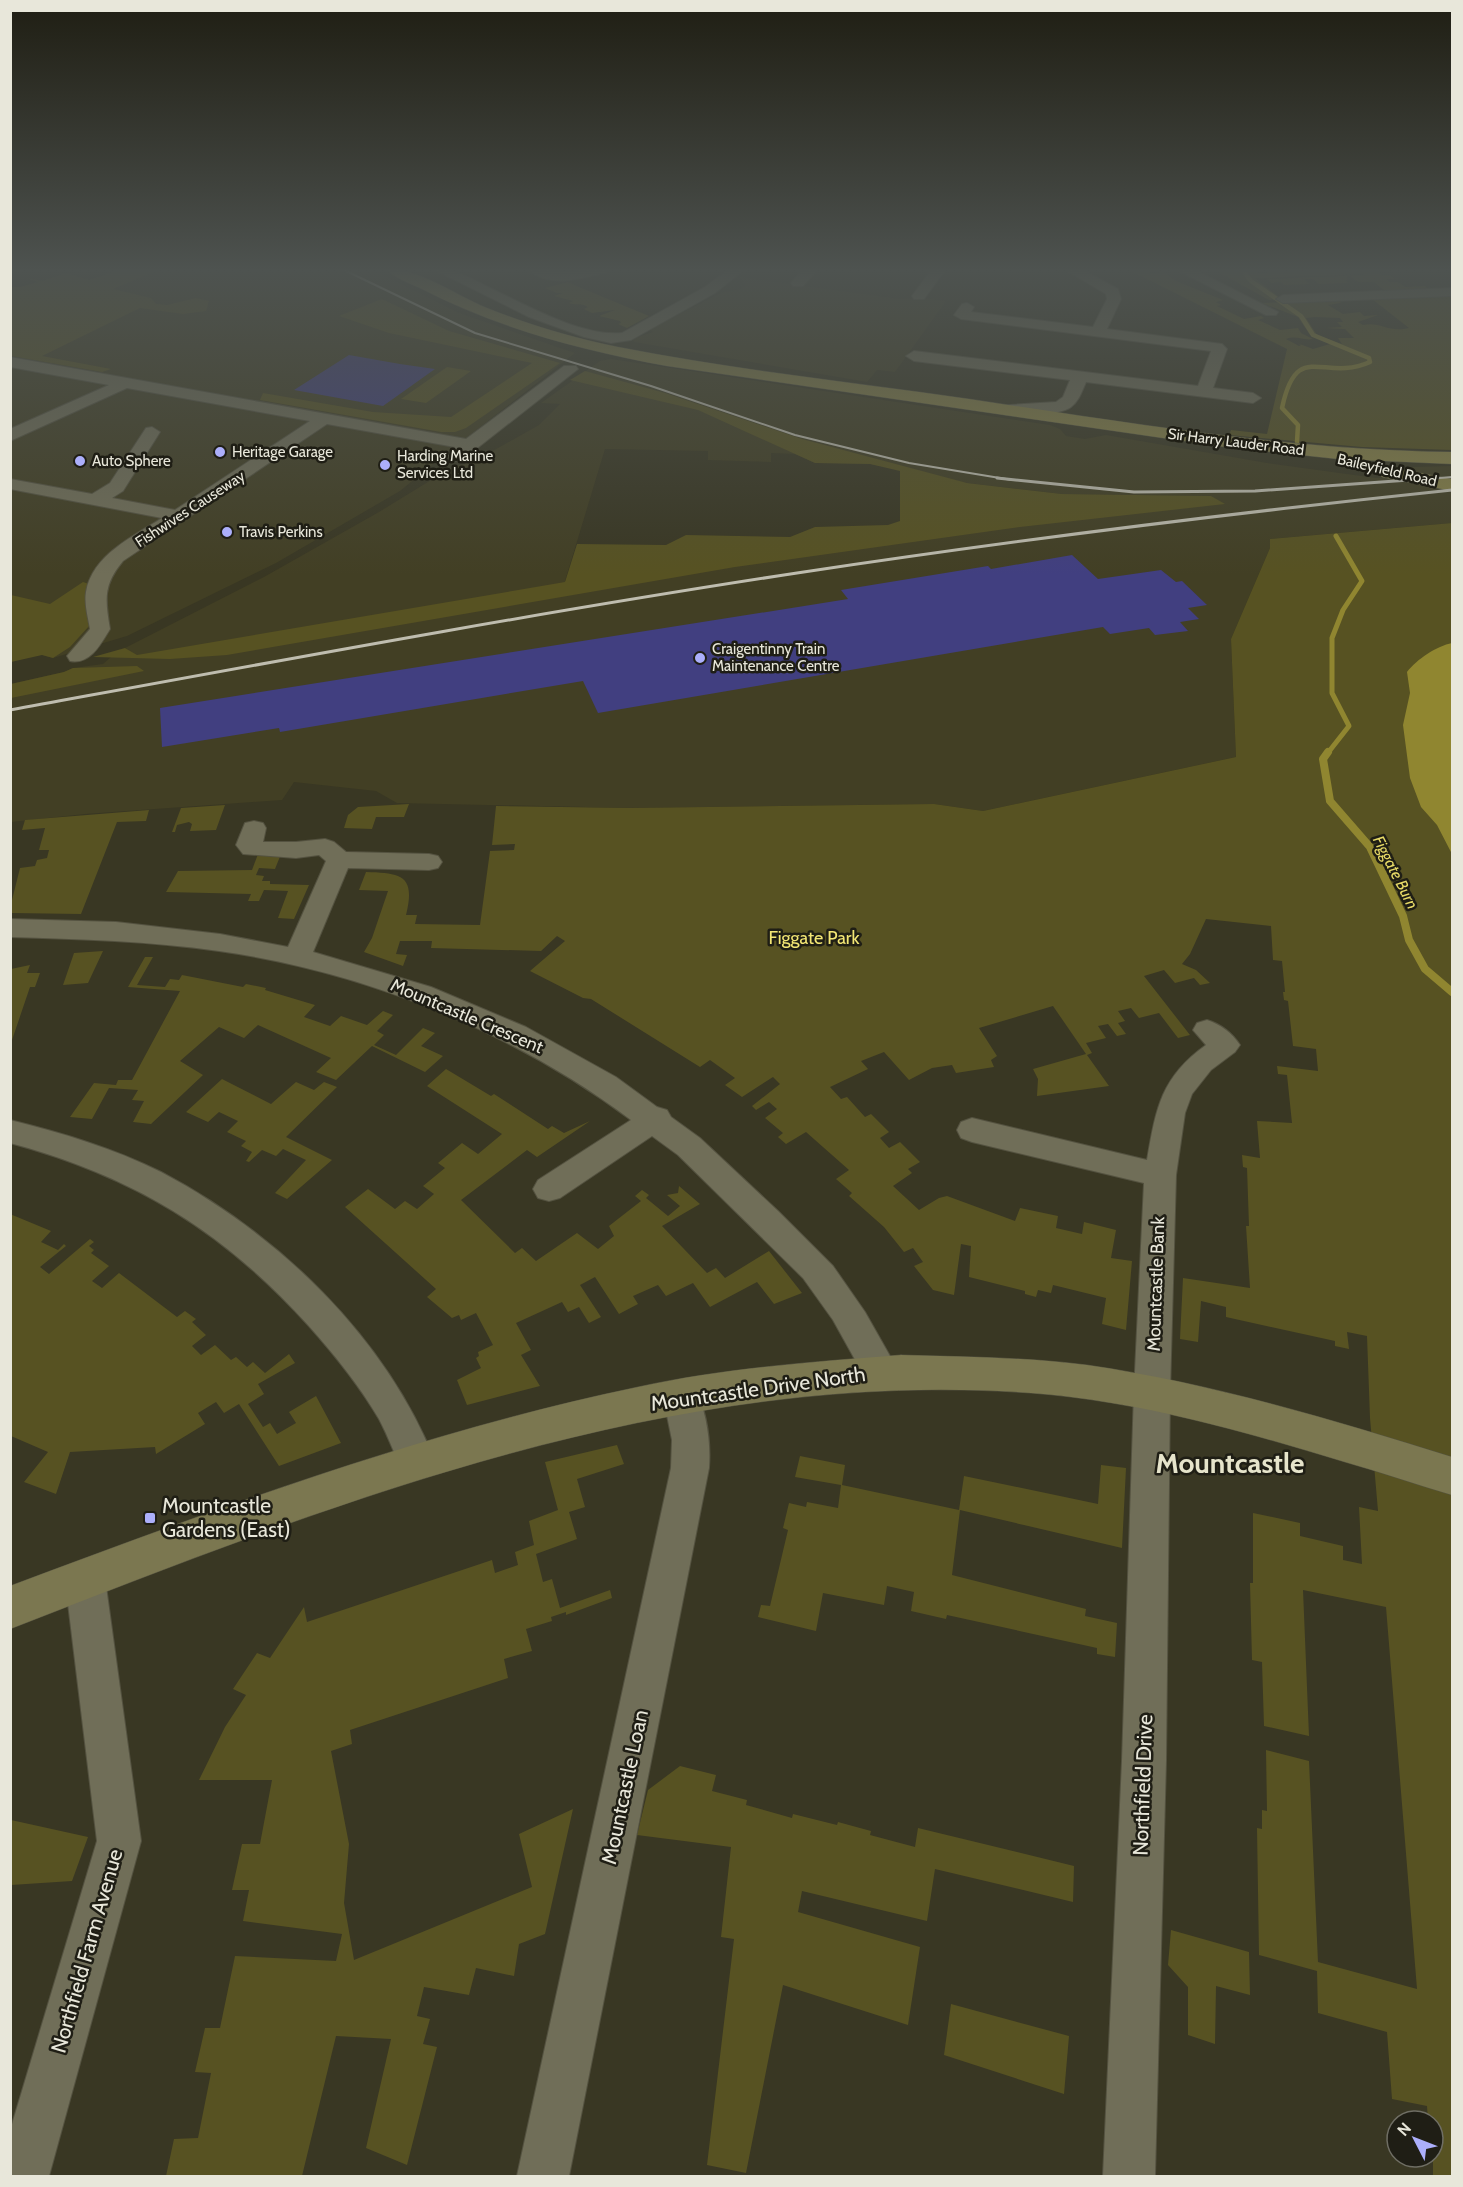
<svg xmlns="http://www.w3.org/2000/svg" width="1463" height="2187" font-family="Cabin,sans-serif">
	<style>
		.built { fill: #423f24; fill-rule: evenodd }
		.green { fill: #575222; fill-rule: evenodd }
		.water { fill: #908630 }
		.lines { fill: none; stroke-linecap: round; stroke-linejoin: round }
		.stream-far2 { stroke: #908630; stroke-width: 4.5 }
		.stream-far1 { stroke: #908630; stroke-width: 5 }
		.stream { stroke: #908630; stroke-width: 8 }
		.building { fill: #413f80 }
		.street-casing { stroke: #545240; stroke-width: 2 }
		.secondary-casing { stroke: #545240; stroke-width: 1 }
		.primary-casing { stroke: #545240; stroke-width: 1 }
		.street { fill: #706e58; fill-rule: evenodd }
		.secondary { fill: #7b7750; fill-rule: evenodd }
		.primary { fill: #878047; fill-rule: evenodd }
		.rail-far1 { stroke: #bfbdaf; stroke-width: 2 }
		.rail { stroke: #bfbdaf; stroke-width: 3 }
		.poi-dot { fill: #acaffb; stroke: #1f1e15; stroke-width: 2 }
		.labels { text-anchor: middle; stroke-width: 5; stroke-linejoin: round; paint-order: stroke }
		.far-street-label { font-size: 15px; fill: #e8e7da; stroke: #1f1e15 }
		.far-poi-label { font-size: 15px; fill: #e8e7da; stroke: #1f1e15; text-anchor: start }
		.far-water-label { font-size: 16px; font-style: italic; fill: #e7da67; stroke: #1f1e15 }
		.park-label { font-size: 18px; fill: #f3e674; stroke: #1f1e15 }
		.street-label { font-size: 18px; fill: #e8e7da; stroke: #1f1e15 }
		.near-street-label { font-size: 21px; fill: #e8e7da; stroke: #1f1e15 }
		.near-poi-label { font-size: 21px; fill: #e8e7da; stroke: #1f1e15; text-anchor: start }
		.near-district-label { font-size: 28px; font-weight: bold; fill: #e6e4cb; stroke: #1f1e15 }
	</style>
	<rect width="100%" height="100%" fill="#393723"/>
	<g class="built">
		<polygon points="123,269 371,269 459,313 575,353 465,439 11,359 10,356 72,287"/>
		<polygon points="739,277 900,299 923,298 946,301 895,372 877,370 867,382 634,342 633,340 638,337 653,332 650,329 723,292 742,289 746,285"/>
		<path d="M 611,359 L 1050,425 L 1060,429 L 1066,436 L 1085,439 L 1106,435 L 1267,463 L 1376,478 L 1420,474 L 1405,470 L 1410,467 L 1452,466 L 1452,523 L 1270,539 L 1270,548 L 1231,639 L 1236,757 L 983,811 L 934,804 L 631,808 L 397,803 L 376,791 L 294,782 L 282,800 L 85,814 L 11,822 L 10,684 L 64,672 L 73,668 L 103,664 L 111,657 L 136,655 L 125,648 L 264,577 L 379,512 L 454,466 L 462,465 L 482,457 L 539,425 L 560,404 L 541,403 L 600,361 ZM 605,449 L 708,451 L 708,460 L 771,462 L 771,453 L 795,454 L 815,463 L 870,464 L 967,483 L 1062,494 L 1211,496 L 565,581 Z"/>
		<polygon points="10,367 455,446 400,491 276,563 127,636 53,658 11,646"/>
	</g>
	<g class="green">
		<polygon points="123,269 161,269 113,289 151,298 156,304 167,305 196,298 209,301 206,311 183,314 140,308 42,356 111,369 102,372 11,356 11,287 20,287 38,282 26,278 43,281 66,273 89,280"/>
		<path d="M 1127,269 L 1156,269 L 1157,271 L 1148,271 L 1152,274 L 1163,272 L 1176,281 L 1223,300 L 1216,302 L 1221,305 L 1217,306 L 1244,319 L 1261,316 L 1264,318 L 1258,320 L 1280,330 L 1298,328 L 1301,333 L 1313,339 C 1303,341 1298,335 1286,339 L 1299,346 L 1301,345 L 1297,343 L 1313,349 L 1330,344 L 1310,335 L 1298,317 L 1262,303 L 1337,300 L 1341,303 L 1328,305 L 1343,314 L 1360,312 L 1364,316 L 1378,315 L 1358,322 L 1363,325 C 1380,321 1388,333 1409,328 L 1372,299 L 1452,295 L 1452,450 L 1362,447 L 1229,435 L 1231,430 L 1267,434 L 1287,349 ZM 1315,317 L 1340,318 L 1343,322 L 1337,322 L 1342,327 L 1326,328 L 1345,329 L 1354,338 L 1338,338 L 1342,344 L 1317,335 L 1306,318 Z"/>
		<polygon points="1204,269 1261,269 1263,271 1252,272 1271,274 1267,271 1281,270 1285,273 1289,272 1286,270 1301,269 1304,272 1308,272 1306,269 1319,269 1322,271 1326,271 1324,269 1383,269 1386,272 1379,272 1382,275 1390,275 1395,279 1387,279 1389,282 1398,282 1405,287 1425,286 1429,290 1385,291 1374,282 1358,282 1350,276 1346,277 1348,280 1345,280 1348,283 1319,284 1313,279 1304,279 1309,284 1284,285 1281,282 1271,283 1267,279 1365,275 1364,274 1255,278 1281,299 1269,300 1213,269"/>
		<path d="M 568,282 L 579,287 L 649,316 L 627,328 L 618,324 L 621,323 L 620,321 L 599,316 L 615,310 L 592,313 L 584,309 L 588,307 C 579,302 577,306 569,303 L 573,301 L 554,296 L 563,293 L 557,293 L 545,288 Z"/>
		<polygon points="382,299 449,331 560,363 466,428 455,432 441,432 260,400 263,393 373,412 451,417 532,363 389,333 339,316"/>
		<polygon points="447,367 471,371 426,403 401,399"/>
		<polygon points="585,371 665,393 802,439 967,483 1062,494 1211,496 1225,504 1020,527 735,567 227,655 170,659 93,657 125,648 137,655 565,582 577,544 666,545 686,535 790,537 815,527 888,525 900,521 900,471 870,464 815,463 698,410 570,380"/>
		<path d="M 1452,523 L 1452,2176 L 1433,2176 L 1433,2121 L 1428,2121 L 1427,2106 L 1392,2099 L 1387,2032 L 1318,2013 L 1317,1971 L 1259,1955 L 1257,1828 L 1262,1829 L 1262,1810 L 1267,1811 L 1266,1750 L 1309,1761 L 1318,1962 L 1417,1989 L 1386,1607 L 1303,1590 L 1309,1736 L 1264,1726 L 1262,1662 L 1252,1660 L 1250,1583 L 1253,1583 L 1253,1513 L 1300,1523 L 1300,1536 L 1343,1546 L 1343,1560 L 1362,1564 L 1359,1507 L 1378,1511 L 1370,1418 L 1367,1336 L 1347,1332 L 1349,1349 L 1335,1346 L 1335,1341 L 1226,1317 L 1226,1307 L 1201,1301 L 1198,1342 L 1180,1339 L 1183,1278 L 1250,1288 L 1246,1226 L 1249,1226 L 1247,1168 L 1243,1167 L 1242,1155 L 1260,1158 L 1257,1121 L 1292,1123 L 1287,1075 L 1278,1074 L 1277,1066 L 1318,1071 L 1316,1049 L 1293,1046 L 1288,1001 L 1284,1000 L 1283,992 L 1285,992 L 1282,961 L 1273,960 L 1271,926 L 1206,919 L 1190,954 L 1182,964 L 1196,970 L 1210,983 L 1200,985 L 1194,978 L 1175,983 L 1164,970 L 1144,976 L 1190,1035 L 1178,1038 L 1159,1013 L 1139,1018 L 1131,1008 L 1118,1011 L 1125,1021 L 1118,1023 L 1126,1034 L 1117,1036 L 1108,1024 L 1098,1026 L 1106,1038 L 1086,1043 L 1092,1053 L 1087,1055 L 1109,1086 L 1037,1096 L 1038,1079 L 1033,1069 L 1086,1054 L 1053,1006 L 979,1028 L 997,1056 L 991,1060 L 994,1067 L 956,1073 L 952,1065 L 932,1068 L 909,1080 L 884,1052 L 861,1061 L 868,1069 L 830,1087 L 841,1099 L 847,1097 L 865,1117 L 871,1114 L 889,1132 L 880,1138 L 889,1148 L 900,1142 L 920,1162 L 908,1169 L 912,1173 L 893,1186 L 919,1210 L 939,1198 L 947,1196 L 1015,1221 L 1020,1208 L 1058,1216 L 1056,1228 L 1082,1234 L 1084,1222 L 1116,1230 L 1111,1258 L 1132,1261 L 1126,1330 L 1102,1324 L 1106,1298 L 1053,1285 L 1051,1293 L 1038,1290 L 1036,1297 L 1025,1294 L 1025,1291 L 969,1277 L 971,1246 L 961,1244 L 954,1295 L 933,1290 L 914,1266 L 923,1262 L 913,1248 L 904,1252 L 884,1227 L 849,1196 L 852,1193 L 836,1179 L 849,1170 L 806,1132 L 786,1144 L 778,1137 L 783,1133 L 765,1118 L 777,1109 L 769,1102 L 756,1110 L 752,1106 L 780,1084 L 773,1077 L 742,1097 L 725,1085 L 735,1078 L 710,1060 L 700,1067 L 591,999 L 583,998 L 530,971 L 565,941 L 557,936 L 541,951 L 431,948 L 432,941 L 400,941 L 396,954 L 407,955 L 403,966 L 364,952 L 372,938 L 388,891 L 359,890 L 366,872 C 401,873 416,875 406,915 L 417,915 L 415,924 L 480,925 L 490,851 L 514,850 L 515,844 L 492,845 L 496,806 L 631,808 L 934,804 L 983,811 L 1236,757 L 1231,639 L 1270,548 L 1270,539 Z"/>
		<polygon points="83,582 89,584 89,626 70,647 53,658 42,655 11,662 11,595 50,604"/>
		<polygon points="137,666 144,671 11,698 11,684 64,672 73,668"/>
		<polygon points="409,804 404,817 376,817 372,829 344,828 348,815 358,807"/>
		<polygon points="225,805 216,830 190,831 192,824 189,822 177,825 175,832 172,832 181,808"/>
		<polygon points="149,810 146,821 117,822 81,914 11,913 11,904 20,868 35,866 37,860 47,858 49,850 39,850 45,828 22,830 25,820"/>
		<polygon points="258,854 281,854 275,869 259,868 256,875 264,876 262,881 270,881 270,884 309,885 294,919 278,918 288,891 264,890 259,901 248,901 251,894 166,892 178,871 252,870"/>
		<polygon points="103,951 88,983 63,985 74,953"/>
		<polygon points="145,957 153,957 137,985 165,987 170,979 179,980 182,975 243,987 246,984 266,988 265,990 315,1005 304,1017 330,1026 341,1016 367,1025 383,1011 393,1015 377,1031 384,1035 374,1045 396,1055 423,1028 435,1033 421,1046 443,1056 425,1072 372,1046 336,1080 316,1072 331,1058 258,1025 244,1038 219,1027 180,1061 203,1075 151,1124 133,1122 144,1101 132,1100 138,1090 109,1088 92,1119 70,1117 94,1083 116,1085 118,1080 132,1080 180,991 128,987"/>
		<polygon points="30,965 27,973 40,973 35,987 30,987 11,1043 11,969"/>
		<polygon points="446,1069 491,1096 494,1094 548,1129 552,1126 564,1133 590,1121 537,1157 527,1150 461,1200 515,1253 522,1248 536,1261 577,1233 598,1249 614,1236 609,1226 641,1201 635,1196 642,1190 649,1195 646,1198 668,1216 680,1206 667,1195 678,1193 679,1186 700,1204 662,1226 707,1273 716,1268 725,1278 769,1251 802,1293 774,1304 757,1282 710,1307 693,1283 666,1296 658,1285 633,1296 638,1304 619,1314 595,1277 580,1285 601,1317 589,1323 579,1307 568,1312 562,1302 516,1323 531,1350 521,1355 540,1386 467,1405 457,1380 481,1368 476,1358 479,1356 478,1352 493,1345 476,1313 461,1320 459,1315 452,1318 427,1297 436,1289 345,1207 368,1189 395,1209 405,1201 417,1209 434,1194 423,1186 445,1168 438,1163 462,1143 478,1154 502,1134 427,1086"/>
		<polygon points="222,1079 271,1104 296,1082 314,1090 324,1082 337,1087 286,1137 332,1160 287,1199 275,1193 306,1160 283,1149 276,1156 262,1150 249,1162 246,1161 252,1152 241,1146 246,1141 227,1132 238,1121 219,1112 208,1122 186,1112"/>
		<polygon points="10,1214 51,1231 41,1242 58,1250 64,1244 66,1246 40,1267 49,1274 90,1239 94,1242 89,1246 94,1250 91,1253 109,1266 92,1281 102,1288 119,1273 177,1317 185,1311 196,1319 192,1322 206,1335 192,1346 201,1355 215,1345 231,1360 236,1357 247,1367 253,1362 265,1373 289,1354 295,1363 258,1384 264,1394 248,1404 263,1427 270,1423 277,1434 296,1423 289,1412 316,1396 341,1443 279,1466 239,1404 224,1413 216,1402 198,1413 205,1424 156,1454 155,1447 70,1452 56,1494 24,1482 48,1452 11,1436"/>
		<polygon points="617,1445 624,1464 577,1479 585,1507 569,1512 577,1539 536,1554 543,1582 552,1579 560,1608 610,1590 612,1598 566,1615 566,1612 551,1617 552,1621 526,1629 532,1651 504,1659 508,1678 350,1730 352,1744 331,1751 349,1844 344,1903 354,1960 532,1887 519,1834 573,1809 545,1934 519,1944 514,1976 476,1968 469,1995 424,1987 417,2016 430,2019 423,2044 437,2047 407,2165 366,2148 391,2039 336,2036 302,2176 166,2176 174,2139 198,2138 211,2073 195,2072 205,2028 220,2028 235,1956 336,1961 342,1934 243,1921 249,1890 232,1890 242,1844 260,1844 272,1780 199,1780 225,1727 246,1695 233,1689 257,1653 270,1658 304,1607 307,1622 492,1560 495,1573 518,1565 515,1552 534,1545 529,1521 558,1510 545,1462"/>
		<polygon points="800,1456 845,1465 842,1485 959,1510 964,1476 1098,1504 1101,1465 1126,1468 1122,1548 960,1510 952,1575 1086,1609 1085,1616 1117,1623 1115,1657 1097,1654 1097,1648 947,1615 946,1619 911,1611 914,1592 887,1586 884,1605 823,1593 816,1631 758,1617 761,1605 770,1606 788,1530 783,1528 789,1503 806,1507 807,1502 838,1508 841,1485 795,1477"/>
		<polygon points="680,1766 716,1775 712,1791 747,1800 746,1805 792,1818 793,1814 837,1825 838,1822 871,1831 870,1835 915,1847 918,1828 1074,1866 1073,1902 935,1869 927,1921 802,1891 798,1912 920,1947 908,2025 783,1985 746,2173 707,2165 734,1939 721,1937 731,1847 637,1835 648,1790"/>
		<polygon points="11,1820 88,1837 72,1881 11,1885"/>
		<polygon points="1171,1930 1249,1952 1250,1995 1216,1986 1215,2044 1188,2035 1188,1987 1168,1965"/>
		<polygon points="951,2004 1069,2036 1064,2094 944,2055"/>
	</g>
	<path class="water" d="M 1452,643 L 1452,854 L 1437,825 L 1421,807 L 1410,778 L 1403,725 L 1410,693 L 1407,672 C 1417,659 1437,646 1452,643 Z"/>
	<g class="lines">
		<path class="stream-far2" d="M 1242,269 L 1251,281 L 1301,316 L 1313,335 L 1369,358 L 1370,362 C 1323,383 1297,338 1282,408 L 1298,425 L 1297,442"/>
		<polyline class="stream-far1" points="1327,754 1349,726 1332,693 1332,638 1343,610 1362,581 1336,536"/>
		<polyline class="stream" points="1328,752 1323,759 1330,801 1370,847 1403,916 1409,940 1425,969 1452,992"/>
	</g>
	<g class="building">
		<polygon points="349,355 400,364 435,369 383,406 294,390"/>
		<polygon points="1072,555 1098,579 1161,570 1176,582 1182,581 1207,605 1188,608 1199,619 1180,622 1188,631 1155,635 1149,628 1110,634 1103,627 598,713 583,681 280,732 279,728 162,747 160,708 848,599 841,590 988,566 991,569"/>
	</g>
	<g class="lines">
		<defs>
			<g id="street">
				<path d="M 433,269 C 456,269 470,278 490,288 C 526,305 582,337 622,333 L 705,287 L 729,269 L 745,269 L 715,293 L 631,340 L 611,343 L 584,337 L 529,317 Z"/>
				<path d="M 528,269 L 569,272 L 587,269 L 609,269 L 607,272 C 584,278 548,289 528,269 Z"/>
				<polygon points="803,269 818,269 803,286 793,286 791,283"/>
				<polygon points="932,269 946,269 924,299 914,299 912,296"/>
				<path d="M 1064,269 L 1081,269 L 1118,289 L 1121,299 L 1107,329 L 1222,344 L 1227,349 L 1213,388 L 1253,393 L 1261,398 L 1253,403 L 1086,382 C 1082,391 1079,401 1071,407 C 1060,416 1001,420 993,409 L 995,406 L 1056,402 L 1063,397 L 1070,380 L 914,361 L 906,356 L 914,351 L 1198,386 L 1211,351 L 961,319 L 954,315 L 962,304 L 967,303 L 974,307 L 971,312 L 1093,327 L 1107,299 L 1106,294 Z"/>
				<polygon points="1175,269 1193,269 1278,312 1276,315 1266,315"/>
				<polygon points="1452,288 1452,296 1283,303 1276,299 1283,295"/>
				<path d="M 10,357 L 466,439 L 564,366 L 576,366 L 578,369 L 476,449 C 467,455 461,463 449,460 L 446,456 L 455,447 L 327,424 L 123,561 C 103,585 105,599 110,629 C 101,644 90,665 70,661 L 67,656 L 90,629 C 88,617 84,604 86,592 C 92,555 134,536 162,518 L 10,489 L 10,479 L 92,494 L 110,483 L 146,428 L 152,427 L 160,432 L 123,491 L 112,498 L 175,510 L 310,421 L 127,388 L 10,441 L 10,429 L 109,385 L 10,367 Z"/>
				<path d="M 254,821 L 263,823 L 266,828 L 263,842 L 296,842 L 325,839 L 334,842 L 346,852 L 429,854 L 438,856 L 442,862 L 438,868 L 429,870 L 348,868 L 313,952 L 431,987 L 526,1027 L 616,1077 L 657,1107 L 667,1110 L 671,1117 L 700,1138 L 778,1211 L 833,1266 L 865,1312 L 899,1372 L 894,1383 L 881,1387 L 868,1383 L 833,1320 L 803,1278 L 678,1155 L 652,1136 L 560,1198 L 549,1201 L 538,1198 L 533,1189 L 538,1180 L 631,1120 C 512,1031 366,972 219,951 C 149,941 80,939 10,937 L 10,919 L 116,922 L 220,934 L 288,947 L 326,861 L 319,855 L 296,858 L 243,854 L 236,845 L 245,823 Z"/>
				<path d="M 1207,1020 C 1220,1024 1232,1033 1240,1045 L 1235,1052 L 1211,1070 L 1192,1094 L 1185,1113 L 1176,1175 L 1170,1392 L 1166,1761 L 1155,2176 L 1103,2176 L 1122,1761 L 1134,1392 L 1144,1183 L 972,1142 L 961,1138 L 957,1130 L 961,1122 L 972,1118 L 1147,1160 C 1156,1108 1161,1077 1206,1045 L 1193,1030 L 1197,1023 Z"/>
				<path d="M 10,1120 C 62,1133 113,1148 161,1172 C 278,1234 385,1336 435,1461 L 429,1473 L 416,1478 L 403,1473 C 395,1455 388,1436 379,1419 C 359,1385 334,1354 308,1325 C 223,1231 133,1176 10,1143 Z"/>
				<path d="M 681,1380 L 694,1385 C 706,1410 711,1440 709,1468 L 569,2176 L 517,2176 L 671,1468 L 672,1440 L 663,1396 L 668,1385 Z"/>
				<polygon points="85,1560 99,1565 105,1579 141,1841 49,2176 10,2176 10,2131 97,1841 65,1579 71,1565"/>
			</g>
			<path id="secondary" d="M 901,1355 C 963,1357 1025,1357 1087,1365 C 1211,1383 1333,1420 1452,1457 L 1452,1495 C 1417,1485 1381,1472 1345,1462 C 1243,1431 1138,1401 1031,1393 C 675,1367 336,1502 10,1629 L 10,1586 C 216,1509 422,1432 638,1387 C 725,1368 813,1362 901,1355 Z"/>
			<g id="primary">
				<polygon points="10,269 20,269 10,274"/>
				<path d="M 387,269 C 421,269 455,295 487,308 C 529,325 573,338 618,347 C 734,370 852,382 969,399 C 1130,423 1289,450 1452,452 L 1452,464 L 1338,459 L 1225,447 L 667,366 C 581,350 500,329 422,289 C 411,284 394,278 387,269 Z"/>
				<polygon points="1389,467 1452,479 1452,491 1382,477 1379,473 1382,469"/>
			</g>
		</defs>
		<use href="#street" class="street-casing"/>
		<use href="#secondary" class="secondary-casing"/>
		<use href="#primary" class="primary-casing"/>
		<use href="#street" class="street"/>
		<use href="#secondary" class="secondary"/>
		<use href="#primary" class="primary"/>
		<g class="rail-far1">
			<polyline points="342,269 475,333 651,386 795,435 909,463 1012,480"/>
			<polyline points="1416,480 1452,477"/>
		</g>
		<g class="rail">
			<polyline points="997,478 1134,492 1255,491 1437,478"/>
			<path d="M 10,710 C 272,662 534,613 797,573 C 1015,540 1233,513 1452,490"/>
		</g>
	</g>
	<linearGradient id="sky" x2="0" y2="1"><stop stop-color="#1f1e13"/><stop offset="0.47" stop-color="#4e5350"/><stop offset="1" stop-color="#4e5350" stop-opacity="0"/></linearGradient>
	<rect width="1463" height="575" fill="url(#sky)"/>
	<g class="poi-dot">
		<circle cx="220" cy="452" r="6"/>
		<circle cx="80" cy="461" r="6"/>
		<circle cx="385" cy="465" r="6"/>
		<circle cx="227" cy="532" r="6"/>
		<circle cx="700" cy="658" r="6"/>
		<rect x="144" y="1512" width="12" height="12" rx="3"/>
	</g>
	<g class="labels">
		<g class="far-street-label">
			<text transform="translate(1236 442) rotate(7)" y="5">Sir Harry Lauder Road</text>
			<text transform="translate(1387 470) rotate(13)" y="5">Baileyfield Road</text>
			<text transform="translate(190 509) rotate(-33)" y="5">Fishwives Causeway</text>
		</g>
		<g class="far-poi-label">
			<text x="232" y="457">Heritage Garage</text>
			<text x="397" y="461">Harding Marine<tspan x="397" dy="17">Services Ltd</tspan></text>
			<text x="92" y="466">Auto Sphere</text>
			<text x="239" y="537">Travis Perkins</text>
			<text x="712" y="654">Craigentinny Train<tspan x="712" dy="17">Maintenance Centre</tspan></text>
		</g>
		<g class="far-water-label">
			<text transform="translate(1396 872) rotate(63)" y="6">Figgate Burn</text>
		</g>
		<g class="park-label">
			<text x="814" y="944">Figgate Park</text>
		</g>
		<g class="street-label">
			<text transform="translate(467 1016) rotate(23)" y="6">Mountcastle Crescent</text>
			<text transform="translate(1156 1284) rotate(-88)" y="6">Mountcastle Bank</text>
		</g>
		<g class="near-street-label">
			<text transform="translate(758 1389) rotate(-8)" y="7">Mountcastle Drive North</text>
			<text transform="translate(1143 1785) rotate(-88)" y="7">Northfield Drive</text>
			<text transform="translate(625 1787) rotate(-78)" y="7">Mountcastle Loan</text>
			<text transform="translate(87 1951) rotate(-74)" y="7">Northfield Farm Avenue</text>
		</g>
		<g class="near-poi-label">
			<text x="162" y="1513">Mountcastle<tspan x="162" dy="24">Gardens (East)</tspan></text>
		</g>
		<g class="near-district-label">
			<text x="1230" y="1473">Mountcastle</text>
		</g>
	</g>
	<rect width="1463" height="2187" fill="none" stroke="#e8e7da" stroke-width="24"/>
	<g transform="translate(1415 2139) rotate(312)"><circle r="28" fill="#1f1e15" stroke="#6f6e64" stroke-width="1.5"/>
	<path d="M0-4.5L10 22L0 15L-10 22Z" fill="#acaffb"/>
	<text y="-9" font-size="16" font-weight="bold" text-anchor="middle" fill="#e8e7da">N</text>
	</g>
</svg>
